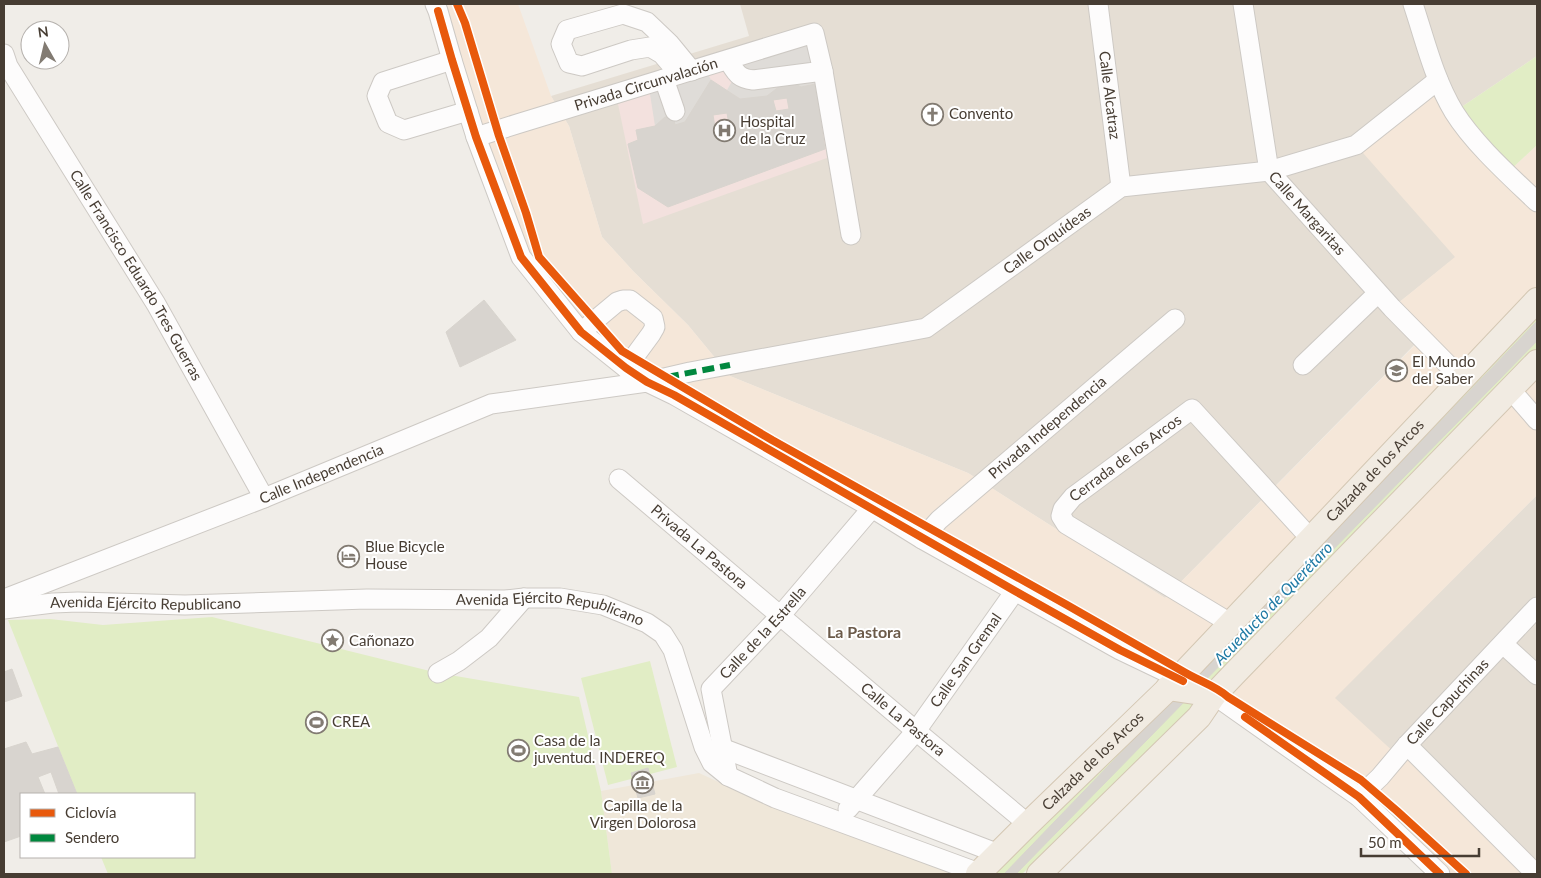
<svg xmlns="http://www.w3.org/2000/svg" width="1541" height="878" font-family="Lato,sans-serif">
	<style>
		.residential { fill: #e5ded4 }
		.commercial { fill: #f5e7d9 }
		.education { fill: #efe7d9 }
		.medical { fill: #f3e1de }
		.green { fill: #e1edc5 }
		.parking { fill: #dfdcd8 }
		.building { fill: #d8d4cf; stroke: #d8d4ce; fill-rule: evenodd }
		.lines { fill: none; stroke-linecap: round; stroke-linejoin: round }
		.minor-casing { stroke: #cdc9c4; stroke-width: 21 }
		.major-casing { stroke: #d4c7b3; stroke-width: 26 }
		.minor { stroke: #fdfcfc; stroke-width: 19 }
		.major { stroke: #f1ebe2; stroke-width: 24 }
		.quiet { stroke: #00873e; stroke-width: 6; stroke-dasharray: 12 6; stroke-linecap: butt }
		.cycleway-casing { stroke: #fff; stroke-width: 11 }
		.cycleway { stroke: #e8590c; stroke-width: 8 }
		.labels { text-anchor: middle; stroke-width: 4; stroke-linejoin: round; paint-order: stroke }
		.street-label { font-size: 15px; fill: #473d33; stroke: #fff }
		.poi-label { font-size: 15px; fill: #473d33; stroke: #fff; text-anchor: start }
		.water-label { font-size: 16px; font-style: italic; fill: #1f7aa4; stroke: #fff }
		.neighbourhood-label { font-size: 16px; font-weight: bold; fill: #6b5a49; stroke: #fff }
	</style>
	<rect width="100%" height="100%" fill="#f0ede8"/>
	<g class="residential">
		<polygon points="740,4 1537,4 1537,56 1454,112 1456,257 1392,308 1421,338 1165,598 968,473 730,376 688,325 634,272 602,237 569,126 551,96 749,36"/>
		<polygon points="1537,495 1537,874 1397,756 1334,698"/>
	</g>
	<g class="commercial">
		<polygon points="439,4 518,4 551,96 569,126 602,237 634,272 688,325 730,376 968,473 1165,598 1421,339 1392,308 1455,257 1356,145 1438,80 1507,173 1537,145 1537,300 1178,679 615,360 521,257"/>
		<polygon points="1537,362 1537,495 1335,698 1397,755 1407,745 1536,874 1440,874 1359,797 1214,695"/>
	</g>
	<polygon class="education" points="699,773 723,784 774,804 964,874 612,874 601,791"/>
	<polygon class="medical" points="806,41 811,44 827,158 643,224 618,104"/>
	<g class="green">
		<polygon points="1537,56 1537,145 1507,173 1454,112"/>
		<polygon points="1537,312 1537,351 1150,754 1022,874 995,874 1063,802"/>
		<polygon points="212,617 438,673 579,697 601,791 612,874 108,874 101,857 194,857 194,794 77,794 8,620 50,619 103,625"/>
		<polygon points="650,661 677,767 608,785 581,678"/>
	</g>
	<g class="parking">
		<polygon points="808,42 817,83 801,87 794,83 780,86 767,96 740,99 727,90 735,76 730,66"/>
		<polygon points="708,74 711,80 685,122 675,125 673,115 665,117 655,126 650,94"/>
	</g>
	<g class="building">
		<path d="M 711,80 L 740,99 L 767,96 L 780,86 L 794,83 L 801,87 L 815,84 L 825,149 L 668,207 L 638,188 L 628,144 L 638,140 L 636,130 L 655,126 L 665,117 L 673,115 L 675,125 L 685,122 ZM 787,98 L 789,109 L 776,111 L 773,100 ZM 727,113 L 730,130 L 716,133 L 713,115 Z"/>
		<polygon points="484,300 516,340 460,367 446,332"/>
		<polygon points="1537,321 1537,341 1016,874 1004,874"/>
		<polygon points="12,669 22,696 4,702 4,672"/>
		<polygon points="26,742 32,754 58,747 77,794 59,794 51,772 38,777 45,794 21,794 21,836 4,842 4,749"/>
		<polygon points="648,768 655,794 638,798 631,773"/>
	</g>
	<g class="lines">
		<defs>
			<g id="minor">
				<polyline points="435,4 438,11 452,60 476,137 521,257 581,332 626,368 647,382 674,395 872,508 922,539 1120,650 1214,695 1359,797 1440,874"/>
				<path id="s1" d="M 1098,4 L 1121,187"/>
				<path id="s2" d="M 1243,4 L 1269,171 L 1392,308 L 1462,379"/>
				<path d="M 1413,4 C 1425,40 1434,79 1454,112 C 1474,144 1510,176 1537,202"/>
				<path id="s3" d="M 4,54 L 8,66 L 156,304 L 264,498"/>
				<polyline points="452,60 383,82 377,96 388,123 404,130 468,111"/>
				<polyline points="823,71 851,235"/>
				<polyline points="679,74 662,54 650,47 631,50 582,66 569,63 561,44 567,30 623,14 647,22 669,43 692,71"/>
				<polyline points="664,79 675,111"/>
				<path id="s4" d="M 476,137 L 517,124 L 814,33 L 823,71 L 753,80 C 737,78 736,72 728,60"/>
				<polyline points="581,332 617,302 623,300 630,300 653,318 655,327 651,334 626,368"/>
				<polyline points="1303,365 1378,293"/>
				<polyline points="1511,390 1537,420"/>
				<path id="s5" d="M 619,479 L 916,731 L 1028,824"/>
				<path id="s6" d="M 922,539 L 939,520 L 1175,319"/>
				<path id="s7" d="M 4,599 L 264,498 L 491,404 L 647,382 L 690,372 L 926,328 L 1121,187 L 1269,171 L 1356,145 L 1438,80"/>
				<path id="s8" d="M 4,609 L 53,603 L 78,602 L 185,605 L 367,599 L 505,600 L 524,598 L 560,598 L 603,605 L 647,623 L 663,634 L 673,650 L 704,747 L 712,763 L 728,776 L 775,798 L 979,873"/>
				<path id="s9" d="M 1230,623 L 1066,524 L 1061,516 L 1063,509 L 1073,497 L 1192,409 L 1311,539"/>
				<polyline points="1503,644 1537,675"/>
				<polyline points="438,673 459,661 489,638 524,598"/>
				<polyline points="1407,745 1536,874"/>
				<polyline points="722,748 999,854"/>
				<path id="s10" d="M 728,776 L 711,689 L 780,616 L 872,508"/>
				<path id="s11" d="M 1359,797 L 1380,777 L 1407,745 L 1537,607"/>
				<path id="s12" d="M 848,809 L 916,731 L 1015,591"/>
			</g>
			<g id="major">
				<polyline points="1168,688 1214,695"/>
				<path id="s13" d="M 978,874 L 1028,824 L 1178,679 L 1537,300"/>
				<polyline points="1039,874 1199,717 1214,695 1234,674 1537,362"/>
			</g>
		</defs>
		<use href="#minor" class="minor-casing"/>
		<use href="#major" class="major-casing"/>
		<use href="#minor" class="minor"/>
		<use href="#major" class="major"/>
		<polyline class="quiet" points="667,377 730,365"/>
		<defs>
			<g id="cycleway">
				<path d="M 457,4 L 465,23 L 499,136 L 526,213 L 539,257 L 622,351 L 772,440 L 1067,605 L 1184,672 C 1199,681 1216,686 1228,697 L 1361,780 L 1397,811 L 1466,874"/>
				<polyline points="438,11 452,60 476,137 521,257 581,332 626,368 647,382 674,395 1015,591 1120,650 1183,681"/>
				<polyline points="1245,717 1359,797 1440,874"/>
			</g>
		</defs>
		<use href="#cycleway" class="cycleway-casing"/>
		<use href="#cycleway" class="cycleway"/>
	</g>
	<defs>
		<symbol id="church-ring" viewBox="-11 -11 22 22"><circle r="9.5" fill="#fff" stroke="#827b72" stroke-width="1.5"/><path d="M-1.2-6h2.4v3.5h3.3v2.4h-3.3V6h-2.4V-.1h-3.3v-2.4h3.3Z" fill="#827b72"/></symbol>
		<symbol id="hospital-ring" viewBox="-11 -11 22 22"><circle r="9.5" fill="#fff" stroke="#827b72" stroke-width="1.5"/><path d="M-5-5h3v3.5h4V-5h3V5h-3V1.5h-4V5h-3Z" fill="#827b72"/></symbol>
		<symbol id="school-ring" viewBox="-11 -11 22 22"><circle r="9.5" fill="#fff" stroke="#827b72" stroke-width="1.5"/><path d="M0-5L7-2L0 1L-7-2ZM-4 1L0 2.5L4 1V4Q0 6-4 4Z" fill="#827b72"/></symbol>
		<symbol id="hotel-ring" viewBox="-11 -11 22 22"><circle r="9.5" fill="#fff" stroke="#827b72" stroke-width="1.5"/><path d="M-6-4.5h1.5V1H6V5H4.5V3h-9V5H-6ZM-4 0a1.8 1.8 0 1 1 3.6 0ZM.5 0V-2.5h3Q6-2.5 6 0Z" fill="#827b72"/></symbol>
		<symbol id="sight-ring" viewBox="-11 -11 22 22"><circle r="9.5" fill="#fff" stroke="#827b72" stroke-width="1.5"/><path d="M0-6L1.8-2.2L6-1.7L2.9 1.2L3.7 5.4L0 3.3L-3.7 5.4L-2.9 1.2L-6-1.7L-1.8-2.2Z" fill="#827b72"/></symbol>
		<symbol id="stadium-ring" viewBox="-11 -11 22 22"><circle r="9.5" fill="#fff" stroke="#827b72" stroke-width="1.5"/><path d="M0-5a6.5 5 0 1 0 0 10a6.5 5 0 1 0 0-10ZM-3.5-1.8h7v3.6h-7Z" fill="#827b72"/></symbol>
		<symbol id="museum-ring" viewBox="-11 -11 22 22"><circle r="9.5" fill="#fff" stroke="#827b72" stroke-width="1.5"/><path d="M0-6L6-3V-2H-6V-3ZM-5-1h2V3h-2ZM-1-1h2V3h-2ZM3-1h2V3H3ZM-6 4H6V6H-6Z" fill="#827b72"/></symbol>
	</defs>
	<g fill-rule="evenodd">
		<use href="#church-ring" x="920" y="102" width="25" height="25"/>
		<use href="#hospital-ring" x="712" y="118" width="25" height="25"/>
		<use href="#school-ring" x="1384" y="358" width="25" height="25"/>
		<use href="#hotel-ring" x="336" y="544" width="25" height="25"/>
		<use href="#sight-ring" x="320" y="628" width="25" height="25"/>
		<use href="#stadium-ring" x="304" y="710" width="25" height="25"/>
		<use href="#stadium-ring" x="506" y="738" width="25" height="25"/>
		<use href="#museum-ring" x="630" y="770" width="25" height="25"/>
	</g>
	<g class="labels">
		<g class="street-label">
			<text dy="5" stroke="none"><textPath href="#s4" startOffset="178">Privada Circunvalación</textPath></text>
			<text dy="5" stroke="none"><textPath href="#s1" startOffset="92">Calle Alcatraz</textPath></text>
			<text dy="5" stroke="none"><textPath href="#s2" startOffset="226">Calle Margaritas</textPath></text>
			<text dy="5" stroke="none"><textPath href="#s7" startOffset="1116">Calle Orquídeas</textPath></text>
			<text dy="5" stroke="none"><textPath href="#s3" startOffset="258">Calle Francisco Eduardo Tres Guerras</textPath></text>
			<text dy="5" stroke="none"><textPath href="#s6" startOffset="168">Privada Independencia</textPath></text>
			<text dy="5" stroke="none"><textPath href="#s9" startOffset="289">Cerrada de los Arcos</textPath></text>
			<text dy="5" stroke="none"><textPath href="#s13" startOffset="566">Calzada de los Arcos</textPath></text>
			<text dy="5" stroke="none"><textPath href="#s7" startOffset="341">Calle Independencia</textPath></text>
			<text dy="5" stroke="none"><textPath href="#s5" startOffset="105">Privada La Pastora</textPath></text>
			<text dy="5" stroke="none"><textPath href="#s8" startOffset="142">Avenida Ejército Republicano</textPath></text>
			<text dy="5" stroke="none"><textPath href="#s8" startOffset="548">Avenida Ejército Republicano</textPath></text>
			<text dy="5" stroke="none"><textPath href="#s10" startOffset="165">Calle de la Estrella</textPath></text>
			<text dy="5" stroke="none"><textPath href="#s12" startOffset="190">Calle San Gremal</textPath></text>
			<text dy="5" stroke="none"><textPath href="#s11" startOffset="130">Calle Capuchinas</textPath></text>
			<text dy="5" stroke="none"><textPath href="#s5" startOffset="372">Calle La Pastora</textPath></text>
			<text dy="5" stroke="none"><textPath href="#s13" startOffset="161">Calzada de los Arcos</textPath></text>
		</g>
		<g class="poi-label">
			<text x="949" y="119">Convento</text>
			<text x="740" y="127">Hospital<tspan x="740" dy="17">de la Cruz</tspan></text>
			<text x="1412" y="367">El Mundo<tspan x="1412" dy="17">del Saber</tspan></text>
			<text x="365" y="552">Blue Bicycle<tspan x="365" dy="17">House</tspan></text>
			<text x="349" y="646">Cañonazo</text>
			<text x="332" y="727">CREA</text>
			<text x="534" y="746">Casa de la<tspan x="534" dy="17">juventud. INDEREQ</tspan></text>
			<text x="643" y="811" text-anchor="middle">Capilla de la<tspan x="643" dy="17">Virgen Dolorosa</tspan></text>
		</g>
		<g class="water-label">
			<text transform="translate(1273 603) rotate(-46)" y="6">Acueducto de Querétaro</text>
		</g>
		<g class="neighbourhood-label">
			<text x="864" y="638">La Pastora</text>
		</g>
	</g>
	<rect width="1541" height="878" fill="none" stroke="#473d33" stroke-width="10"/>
	<rect x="20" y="793" width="175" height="65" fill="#ffffff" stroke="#b5b1ad"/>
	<rect x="30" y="809" width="25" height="8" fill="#e8590c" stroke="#b5b1ad"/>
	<text x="65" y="818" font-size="15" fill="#473d33">Ciclovía</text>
	<rect x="30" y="834" width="25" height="8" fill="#00873e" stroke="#b5b1ad"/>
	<text x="65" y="843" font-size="15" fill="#473d33">Sendero</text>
	<g transform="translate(45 45) rotate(352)"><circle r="24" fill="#ffffff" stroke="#b5b1ad"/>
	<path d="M0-4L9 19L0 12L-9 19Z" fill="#827b72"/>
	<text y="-8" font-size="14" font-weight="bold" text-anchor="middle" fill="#473d33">N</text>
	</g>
	<path d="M1361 848v8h118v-8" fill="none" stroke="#473d33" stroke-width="2.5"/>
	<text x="1368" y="848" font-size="15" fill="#473d33" stroke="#ffffff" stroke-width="4" paint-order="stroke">50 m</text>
</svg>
